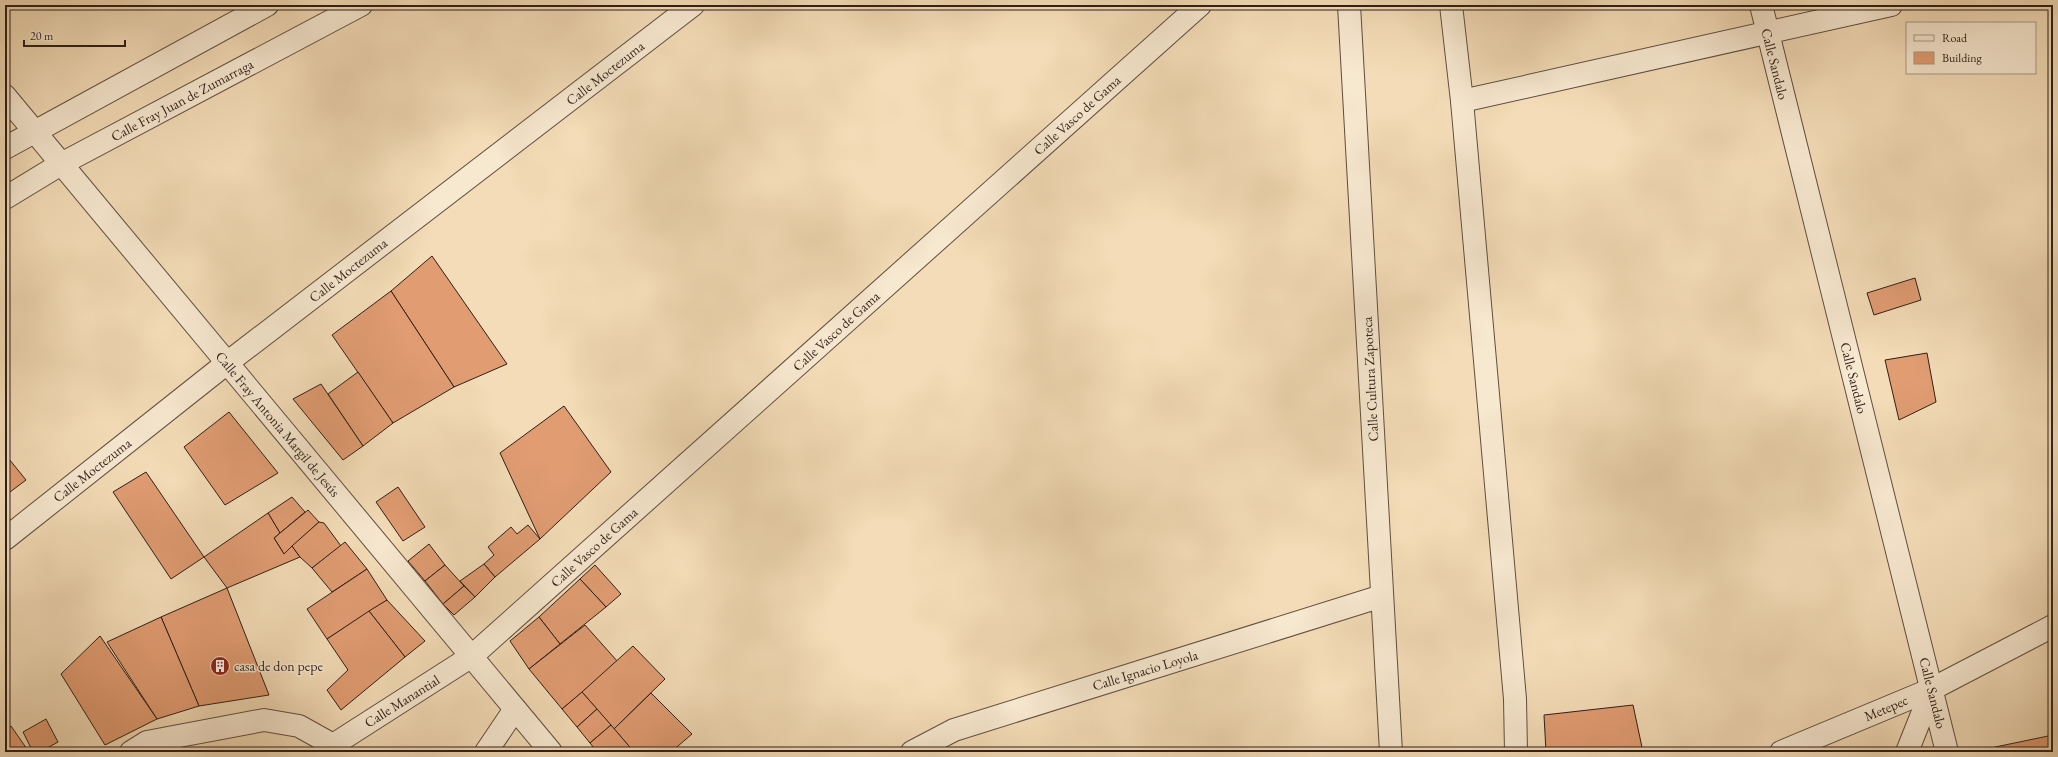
<svg xmlns="http://www.w3.org/2000/svg" width="2058" height="757" font-family="'EB Garamond',serif">
	<style>
		.building { fill: #e19c72; stroke: #2f1f18 }
		.lines { fill: none; stroke-linecap: round; stroke-linejoin: round }
		.minor-casing { stroke: #604e40; stroke-width: 24 }
		.minor { stroke: #f7e8d0; stroke-width: 22 }
		.labels { text-anchor: middle; stroke-width: 3; stroke-linejoin: round; paint-order: stroke }
		.street-label { font-size: 14px; fill: #2f1f18; stroke: #f7e8d0 }
		.poi-label { font-size: 14px; fill: #2f1f18; stroke: #f7e8d0; text-anchor: start }
	</style>
	<rect width="100%" height="100%" fill="#f3dcb7"/>
	<filter id="stains"><feTurbulence type="fractalNoise" baseFrequency=".005" numOctaves="4"/><feColorMatrix values="0 0 0 0 .2 0 0 0 0 .09 0 0 0 0 .02 0 0 0 .5 -.17"/></filter>
	<radialGradient id="worn" r=".72"><stop offset=".6" stop-color="#630" stop-opacity="0"/><stop offset="1" stop-color="#630" stop-opacity=".3"/></radialGradient>
	<g class="building">
		<polygon points="432,256 507,364 454,387 391,291"/>
		<polygon points="1915,278 1921,300 1874,315 1867,293"/>
		<polygon points="391,291 454,387 393,423 332,335"/>
		<polygon points="1927,353 1936,402 1899,420 1885,360"/>
		<polygon points="358,372 393,423 363,446 328,394"/>
		<polygon points="321,384 363,446 343,460 293,399"/>
		<polygon points="564,406 611,472 540,539 500,453"/>
		<polygon points="229,412 278,473 225,505 184,447"/>
		<polygon points="5,454 26,480 6,495 5,494"/>
		<polygon points="146,472 204,557 171,579 113,492"/>
		<polygon points="398,487 425,527 403,541 376,502"/>
		<polygon points="292,497 305,512 280,533 268,513"/>
		<polygon points="308,510 319,522 284,554 274,538"/>
		<polygon points="268,513 280,533 274,538 284,554 292,546 300,557 227,588 204,557"/>
		<polygon points="319,522 324,523 341,546 312,568 300,557 292,546"/>
		<polygon points="528,525 540,539 495,577 484,564 494,555 488,547 511,527 517,534"/>
		<polygon points="345,542 367,569 332,592 312,568"/>
		<polygon points="429,544 445,565 425,581 408,561"/>
		<polygon points="484,564 495,577 475,597 460,581"/>
		<polygon points="445,565 464,586 443,604 425,581"/>
		<polygon points="595,565 621,594 606,607 580,579"/>
		<polygon points="367,569 387,600 327,639 307,609"/>
		<polygon points="580,579 606,607 560,644 539,617"/>
		<polygon points="464,586 475,597 454,615 443,604"/>
		<polygon points="227,588 269,695 199,706 161,617"/>
		<polygon points="387,600 425,641 405,657 369,611"/>
		<polygon points="369,611 405,657 341,710 327,690 348,670 327,639"/>
		<polygon points="161,617 199,706 157,719 107,642"/>
		<polygon points="539,617 560,644 529,669 510,641"/>
		<polygon points="585,625 618,662 562,709 529,669"/>
		<polygon points="100,636 157,719 105,745 61,674"/>
		<polygon points="633,646 665,679 614,729 582,692"/>
		<polygon points="582,692 597,709 577,727 562,709"/>
		<polygon points="651,693 692,734 671,752 634,752 614,729"/>
		<polygon points="1633,705 1643,752 1546,752 1544,715"/>
		<polygon points="597,709 611,725 590,743 577,727"/>
		<polygon points="46,719 58,742 40,752 33,752 23,732"/>
		<polygon points="611,725 634,752 597,752 590,743"/>
		<polygon points="11,726 29,752 5,752 5,731"/>
		<polygon points="2053,735 2053,752 1976,751"/>
	</g>
	<g class="lines">
		<defs>
			<g id="minor">
				<polyline points="1349,5 1391,752"/>
				<polyline points="1451,5 1462,101 1515,699 1516,752"/>
				<polyline points="1761,5 1947,752"/>
				<polyline points="5,96 551,752"/>
				<polyline points="1462,101 1891,5"/>
				<polyline points="5,148 267,5"/>
				<polyline points="5,198 61,164 361,5"/>
				<polyline points="5,539 227,363 693,5"/>
				<polyline points="131,752 147,742 264,720 299,726 333,745"/>
				<polyline points="327,752 333,745 472,656 1200,5"/>
				<polyline points="486,752 515,709"/>
				<polyline points="912,752 954,730 1382,596"/>
				<polyline points="1781,752 1932,689 2053,626"/>
				<polyline points="1907,752 1932,689"/>
			</g>
		</defs>
		<use href="#minor" class="minor-casing"/>
		<use href="#minor" class="minor"/>
	</g>
	<defs>
		<symbol id="building-disc" viewBox="-11 -11 22 22"><circle r="9.5" fill="#8f2418" stroke="#f7e8d0"/><path d="M-4-6H4V6H1V3H-1V6H-4ZM-2.5-4.3h1.7v1.8h-1.7ZM.8-4.3h1.7v1.8H.8ZM-2.5-1h1.7V.8h-1.7ZM.8-1h1.7V.8H.8Z" fill="#fff"/></symbol>
	</defs>
	<g fill-rule="evenodd">
		<use href="#building-disc" x="209" y="655" width="22" height="22"/>
	</g>
	<g class="labels">
		<g class="street-label">
			<text transform="translate(1775 64) rotate(76)" y="5">Calle Sandalo</text>
			<text transform="translate(605 73) rotate(-38)" y="5">Calle Moctezuma</text>
			<text transform="translate(182 100) rotate(-28)" y="5">Calle Fray Juan de Zumarraga</text>
			<text transform="translate(1077 115) rotate(-42)" y="5">Calle Vasco de Gama</text>
			<text transform="translate(348 270) rotate(-38)" y="5">Calle Moctezuma</text>
			<text transform="translate(836 331) rotate(-42)" y="5">Calle Vasco de Gama</text>
			<text transform="translate(1854 378) rotate(76)" y="5">Calle Sandalo</text>
			<text transform="translate(1370 379) rotate(-93)" y="5">Calle Cultura Zapoteca</text>
			<text transform="translate(278 424) rotate(50)" y="5">Calle Fray Antonia Margil de Jesús</text>
			<text transform="translate(92 470) rotate(-38)" y="5">Calle Moctezuma</text>
			<text transform="translate(594 547) rotate(-42)" y="5">Calle Vasco de Gama</text>
			<text transform="translate(1145 670) rotate(-17)" y="5">Calle Ignacio Loyola</text>
			<text transform="translate(1933 693) rotate(76)" y="5">Calle Sandalo</text>
			<text transform="translate(402 701) rotate(-32)" y="5">Calle Manantial</text>
			<text transform="translate(1886 708) rotate(-23)" y="5">Metepec</text>
		</g>
		<g class="poi-label">
			<text x="234" y="671">casa de don pepe</text>
		</g>
	</g>
	<rect width="2058" height="757" fill="none" stroke="#f3dcb7" stroke-width="20"/>
	<rect x="6" y="6" width="2046" height="745" fill="none" stroke="#2f1f18" stroke-width="2"/>
	<rect x="10" y="10" width="2038" height="737" fill="none" stroke="#2f1f18"/>
	<rect x="1906" y="22" width="130" height="52" fill="#f7e8d0" stroke="#a79886"/>
	<rect x="1914" y="35" width="20" height="6" fill="#f7e8d0" stroke="#a79886"/>
	<text x="1942" y="42" font-size="12" fill="#2f1f18">Road</text>
	<rect x="1914" y="52" width="20" height="12" fill="#e19c72" stroke="#a79886"/>
	<text x="1942" y="62" font-size="12" fill="#2f1f18">Building</text>
	<path d="M24 40v6h101v-6" fill="none" stroke="#2f1f18" stroke-width="2"/>
	<text x="30" y="40" font-size="12" fill="#2f1f18" stroke="#f7e8d0" stroke-width="3" paint-order="stroke">20 m</text>
	<rect width="100%" height="100%" filter="url(#stains)"/>
	<rect width="100%" height="100%" fill="url(#worn)"/>
</svg>
